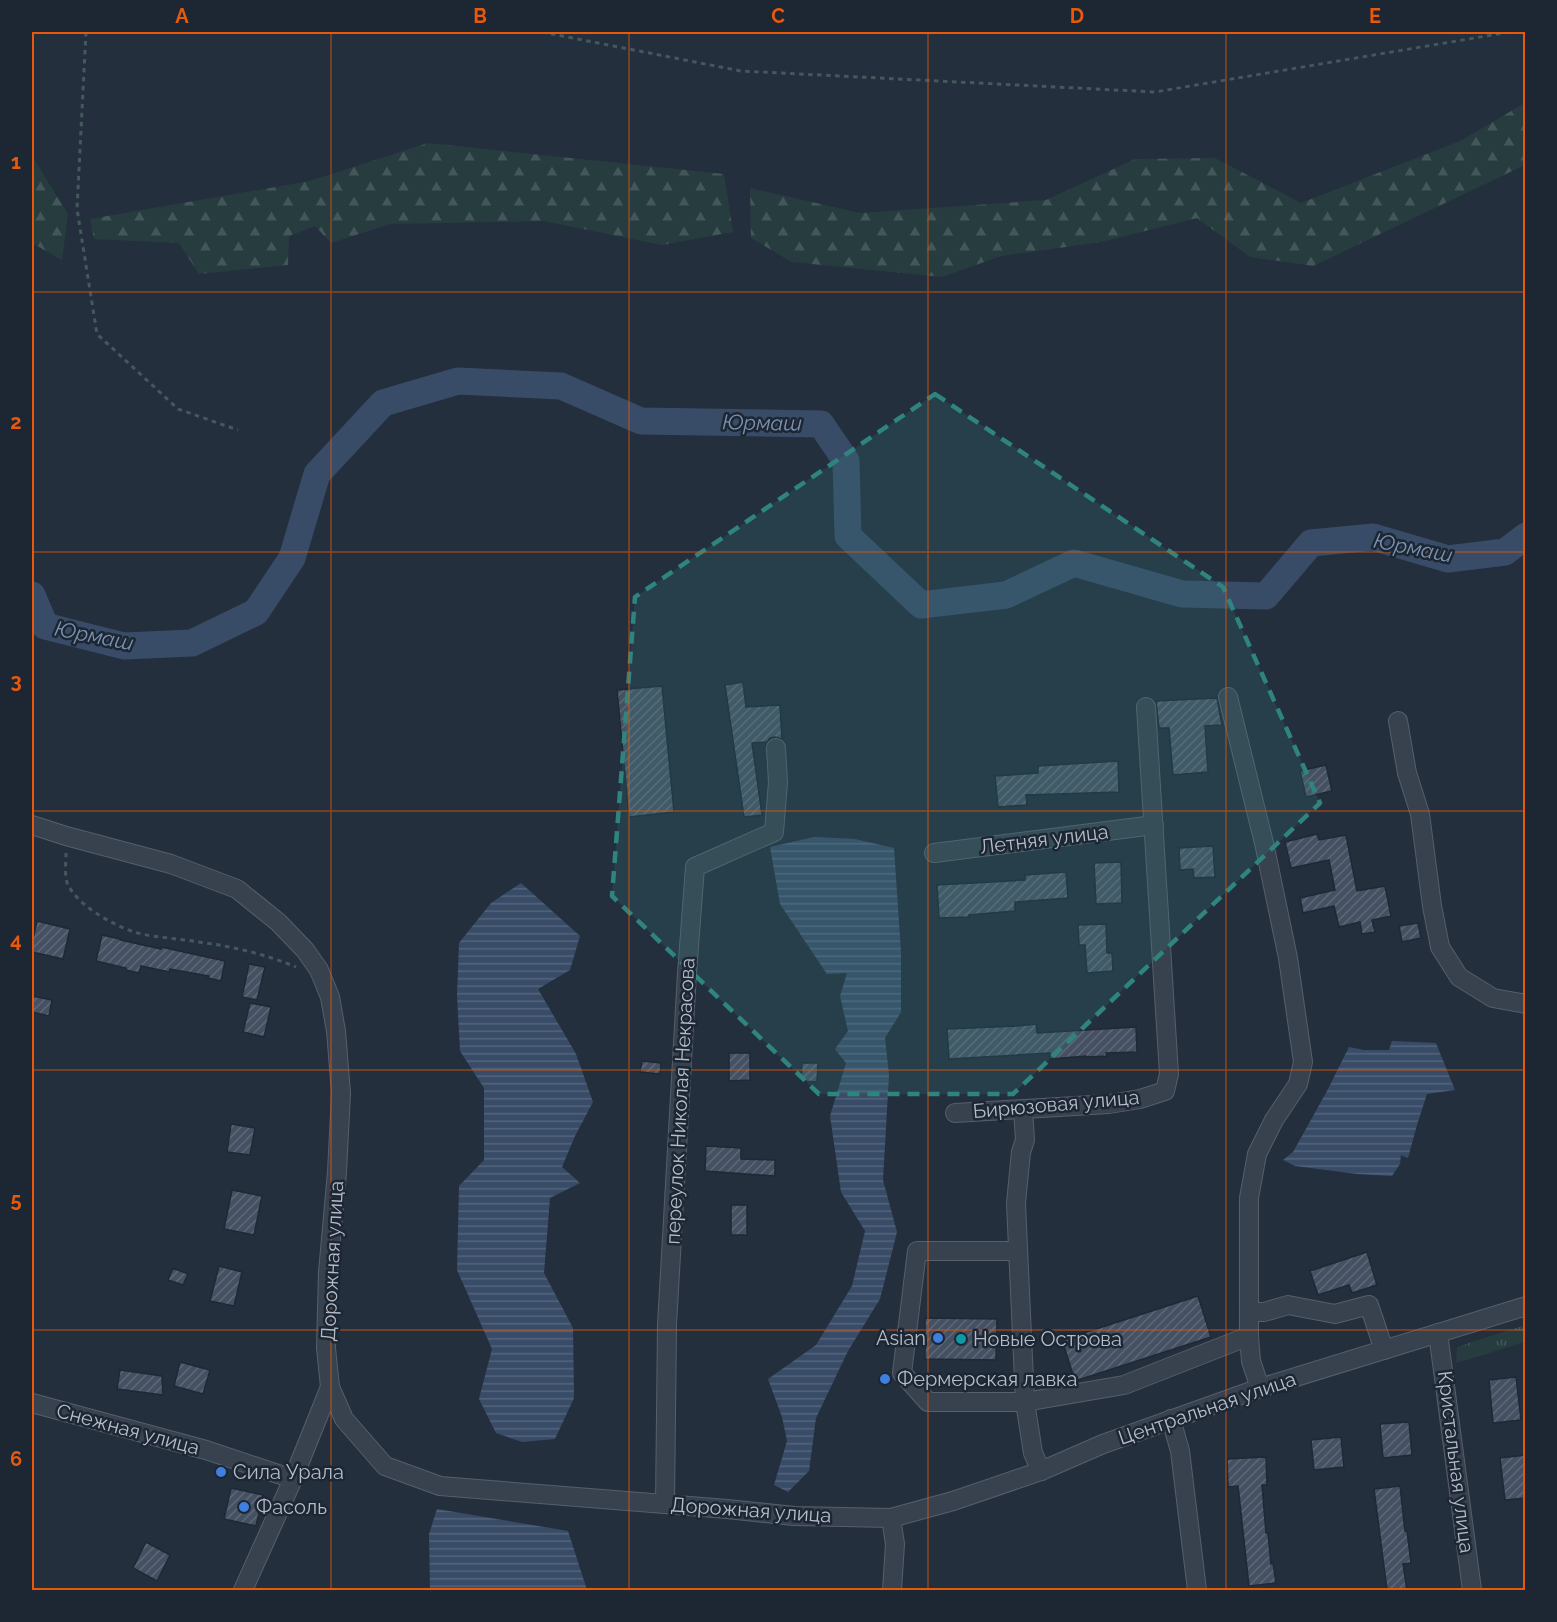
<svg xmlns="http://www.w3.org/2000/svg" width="1557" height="1622" font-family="Raleway,sans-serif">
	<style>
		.grass { fill: url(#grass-tufts) }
		.forest { fill: url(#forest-firs) }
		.water { fill: url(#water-rules) }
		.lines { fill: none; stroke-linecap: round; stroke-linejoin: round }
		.river { stroke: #394c67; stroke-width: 27 }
		.building { fill: url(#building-hatch); stroke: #1f2835; stroke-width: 1.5 }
		.minor-casing { stroke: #565f6c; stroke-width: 20 }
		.path { stroke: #44595c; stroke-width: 3; stroke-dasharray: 4.5 4.5; stroke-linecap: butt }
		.minor { stroke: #38414e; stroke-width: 18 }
		.marked { fill: #308480; fill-opacity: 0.2; stroke: #308480; stroke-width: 4.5; stroke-dasharray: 12 8; stroke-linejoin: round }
		.grid { fill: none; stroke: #e8590c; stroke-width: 1.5; stroke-opacity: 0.55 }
		.shop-dot { fill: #3f7fe0; stroke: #1d2633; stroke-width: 2 }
		.culture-dot { fill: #0f9aa8; stroke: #1d2633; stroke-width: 2 }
		.labels { text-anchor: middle; stroke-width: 5; stroke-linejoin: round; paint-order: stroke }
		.street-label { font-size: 20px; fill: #b4bcc9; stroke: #1d2633 }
		.poi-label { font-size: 20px; fill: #b4bcc9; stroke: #1d2633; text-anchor: start }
		.water-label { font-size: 21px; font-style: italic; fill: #7c92b1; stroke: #1d2633 }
		.neatline { fill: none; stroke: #e8590c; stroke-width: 2 }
		.grid-label { font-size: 20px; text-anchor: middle; font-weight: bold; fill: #e8590c }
	</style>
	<defs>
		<pattern id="grass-tufts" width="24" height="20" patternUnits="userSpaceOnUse" patternTransform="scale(1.5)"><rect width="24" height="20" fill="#263c3f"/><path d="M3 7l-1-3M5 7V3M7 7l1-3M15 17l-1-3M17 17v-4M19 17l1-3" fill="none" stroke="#435659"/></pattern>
		<pattern id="forest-firs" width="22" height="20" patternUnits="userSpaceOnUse" patternTransform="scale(1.5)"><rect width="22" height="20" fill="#263c3f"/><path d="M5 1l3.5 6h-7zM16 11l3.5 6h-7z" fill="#435659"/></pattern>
		<pattern id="water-rules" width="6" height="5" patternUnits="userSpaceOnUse" patternTransform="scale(1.5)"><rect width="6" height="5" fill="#394c67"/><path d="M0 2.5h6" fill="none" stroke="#53647b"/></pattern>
		<pattern id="building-hatch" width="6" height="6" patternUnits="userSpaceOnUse" patternTransform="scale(1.5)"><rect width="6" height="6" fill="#455162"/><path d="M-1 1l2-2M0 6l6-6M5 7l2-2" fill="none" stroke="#5d6877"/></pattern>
	</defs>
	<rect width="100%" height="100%" fill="#242f3e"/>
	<polygon class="grass" points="1525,1325 1525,1342 1456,1363 1457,1347"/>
	<g class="forest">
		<polygon points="1525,103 1525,165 1313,266 1250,257 1197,218 1101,242 1001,256 942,277 792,262 751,238 750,188 860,213 1046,200 1135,159 1215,158 1301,203 1460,141"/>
		<polygon points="428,143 724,174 733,232 662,245 544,221 390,224 331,243 315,226 289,236 288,265 199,274 179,243 94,239 90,219 310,181"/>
		<polygon points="32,156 68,214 62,260 32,243"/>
	</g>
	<g class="water">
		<polygon points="814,837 855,839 894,848 901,952 901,1012 885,1038 889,1075 883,1180 897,1232 880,1299 848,1351 816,1418 809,1471 788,1492 774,1485 787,1441 782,1417 768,1379 816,1345 852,1286 865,1231 841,1192 830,1116 846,1063 835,1049 848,1031 840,996 847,973 827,974 780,904 770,847"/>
		<polygon points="521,883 580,936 570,970 538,989 576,1054 593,1102 575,1136 562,1167 580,1183 550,1198 544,1273 573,1328 574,1398 555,1439 522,1442 496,1433 479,1399 492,1349 457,1270 459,1186 484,1160 484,1088 460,1051 457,995 459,943 491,903"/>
		<polygon points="1392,1041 1436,1043 1455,1090 1427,1094 1417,1125 1408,1158 1401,1155 1400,1164 1392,1176 1357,1174 1295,1166 1283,1160 1293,1152 1327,1091 1349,1047 1364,1050 1389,1050"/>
		<polygon points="437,1509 568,1531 587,1590 430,1590 429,1534"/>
	</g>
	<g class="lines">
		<polyline class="river" points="32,595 45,626 124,646 192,643 256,612 292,558 317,474 383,403 458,381 561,386 641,421 821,424 846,461 848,536 921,605 1006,595 1074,563 1182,594 1266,596 1311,543 1373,537 1448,559 1505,552 1526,536"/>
	</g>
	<g class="building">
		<polygon points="743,682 746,707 780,705 782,739 775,737 770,738 767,742 752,743 762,815 744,817 725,685"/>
		<polygon points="662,686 674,812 629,817 617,690"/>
		<polygon points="1217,698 1222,725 1205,726 1208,772 1173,775 1169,728 1159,728 1156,701"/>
		<polygon points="1118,761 1119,792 1026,795 1027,805 998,807 995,776 1038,773 1038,766"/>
		<polygon points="1326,765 1332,791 1306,797 1300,771"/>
		<polygon points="1317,834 1319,840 1346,835 1357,891 1385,886 1391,916 1372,920 1375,932 1362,934 1360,922 1339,927 1334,906 1303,913 1300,898 1335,890 1329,860 1291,868 1285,842"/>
		<polygon points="1213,846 1215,877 1194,878 1193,869 1180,870 1179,848"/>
		<polygon points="1121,862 1122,903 1096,904 1094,863"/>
		<polygon points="1066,872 1068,898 1015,902 1015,911 969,915 969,917 939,918 937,885 1025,880 1025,875"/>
		<polygon points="37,921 70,929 63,959 32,952 32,943"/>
		<polygon points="1418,923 1421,938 1402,942 1399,926"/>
		<polygon points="1106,924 1107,953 1112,953 1113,971 1087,973 1085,945 1079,945 1078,925"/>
		<polygon points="102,935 120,939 120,940 161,949 161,947 225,961 221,981 208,978 209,976 170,969 169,972 141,966 139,973 126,970 126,968 96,961"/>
		<polygon points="249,964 265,967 257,1000 242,997"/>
		<polygon points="32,996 52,1000 49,1016 32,1012"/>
		<polygon points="250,1003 271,1007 264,1037 243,1032"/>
		<polygon points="1036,1024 1037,1033 1136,1027 1137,1052 1106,1053 1107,1056 1086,1057 1086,1056 1050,1059 1050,1053 949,1059 947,1029 1017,1026"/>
		<polygon points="729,1053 750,1053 750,1080 729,1081"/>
		<polygon points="642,1061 661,1063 660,1074 640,1072"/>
		<polygon points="802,1063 818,1063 817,1082 801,1081"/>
		<polygon points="231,1124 255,1128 250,1155 227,1152"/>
		<polygon points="706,1146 741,1148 741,1159 775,1160 775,1176 705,1171"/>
		<polygon points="232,1190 262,1196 254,1235 224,1229"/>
		<rect x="731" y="1205" width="16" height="30"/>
		<polygon points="1367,1252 1377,1285 1352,1293 1349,1285 1318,1295 1310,1271"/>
		<polygon points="219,1266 242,1272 234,1306 210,1301"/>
		<polygon points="173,1268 188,1274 183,1285 168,1280"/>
		<polygon points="1198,1296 1211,1337 1075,1381 1062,1340"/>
		<polygon points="925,1318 997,1319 996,1360 925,1359"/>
		<polygon points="180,1362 210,1370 203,1394 174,1386"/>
		<polygon points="120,1370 162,1376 163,1395 117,1389"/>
		<polygon points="1516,1377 1521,1420 1493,1423 1489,1380"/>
		<polygon points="1409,1422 1412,1455 1383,1458 1380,1424"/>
		<polygon points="1341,1437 1344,1467 1314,1470 1311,1440"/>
		<polygon points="1526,1455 1526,1498 1505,1500 1500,1458"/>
		<polygon points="1266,1457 1267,1485 1262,1485 1266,1533 1268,1533 1271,1564 1273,1563 1276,1583 1249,1586 1238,1486 1228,1487 1227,1459"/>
		<polygon points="1400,1486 1405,1531 1407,1531 1411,1563 1403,1564 1407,1590 1387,1590 1374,1489"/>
		<polygon points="231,1488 263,1495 256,1526 224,1519"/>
		<polygon points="146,1542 170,1555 157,1581 133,1568"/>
	</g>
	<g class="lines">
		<defs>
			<g id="minor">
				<polyline points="1228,697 1264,843 1288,958 1303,1062 1298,1084 1274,1120 1257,1154 1249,1198 1249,1336 1251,1361 1260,1388"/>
				<polyline points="1398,721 1407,773 1420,814 1432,906 1440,947 1459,977 1493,998 1526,1004"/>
				<polyline points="32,825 66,836 171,864 237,889 278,922 305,950 319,970 330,997 336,1031 341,1093 337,1172 328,1272 326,1348 330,1387 344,1419 385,1466 440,1486 727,1509 794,1516 891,1518 953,1501 1041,1471 1103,1444 1260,1388 1526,1306"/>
				<polyline points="934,853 1154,825"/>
				<polyline points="1023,1109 1025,1140 1021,1152 1016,1203 1025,1402 1033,1453 1041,1471"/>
				<polyline points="955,1113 1109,1104 1140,1099 1165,1091 1169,1074 1146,707"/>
				<polyline points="1017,1251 917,1251 902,1373 928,1402 1025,1402 1124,1385 1249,1336"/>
				<polyline points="1249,1312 1264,1312 1288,1305 1335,1314 1369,1305 1384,1350"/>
				<polyline points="1438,1333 1472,1590"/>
				<polyline points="32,1403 206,1450 293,1479"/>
				<polyline points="1171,1419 1180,1451 1197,1590"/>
				<polyline points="665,1504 667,1325 687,973 695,867 774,832 778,782 776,748"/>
				<polyline points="891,1518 895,1544 892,1590"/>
				<polyline points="243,1590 293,1479 330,1387"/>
			</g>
		</defs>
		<use href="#minor" class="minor-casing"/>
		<g class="path">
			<polyline points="86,32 77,209 97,334 178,409 238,430"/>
			<polyline points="542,32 741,71 1155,92 1510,32"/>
			<path d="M 66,853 C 66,862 64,877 68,885 C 79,906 111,924 134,932 C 155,938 177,938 198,942 C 231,946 265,954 296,967"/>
		</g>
		<use href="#minor" class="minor"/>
	</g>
	<path class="marked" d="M 935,394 L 1223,587 L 1320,803 L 1013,1094 L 819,1094 L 612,896 L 635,597 Z"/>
	<path class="grid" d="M 331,32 L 331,1590M 629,32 L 629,1590M 928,32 L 928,1590M 1226,32 L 1226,1590M 32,292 L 1526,292M 32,552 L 1526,552M 32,811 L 1526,811M 32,1070 L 1526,1070M 32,1330 L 1526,1330"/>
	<g class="shop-dot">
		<circle cx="938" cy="1338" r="6"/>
		<circle cx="885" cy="1379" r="6"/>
		<circle cx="221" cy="1472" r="6"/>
		<circle cx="244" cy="1507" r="6"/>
	</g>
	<circle class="culture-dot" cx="961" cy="1339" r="6"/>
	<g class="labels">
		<g class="street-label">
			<text transform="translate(1044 839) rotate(-7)" y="7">Летняя улица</text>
			<text transform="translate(680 1101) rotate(-87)" y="7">переулок Николая Некрасова</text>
			<text transform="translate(1056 1104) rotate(-5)" y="7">Бирюзовая улица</text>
			<text transform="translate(332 1261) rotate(-87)" y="7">Дорожная улица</text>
			<text transform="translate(1207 1408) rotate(-19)" y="7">Центральная улица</text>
			<text transform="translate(128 1429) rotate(15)" y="7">Снежная улица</text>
			<text transform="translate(1456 1462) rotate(83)" y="7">Кристальная улица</text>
			<text transform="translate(751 1510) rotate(4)" y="7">Дорожная улица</text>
		</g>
		<g class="poi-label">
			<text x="926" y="1345" text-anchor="end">Asian</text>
			<text x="973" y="1346">Новые Острова</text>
			<text x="897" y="1386">Фермерская лавка</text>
			<text x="233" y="1479">Сила Урала</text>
			<text x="256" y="1514">Фасоль</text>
		</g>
		<g class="water-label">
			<text transform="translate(762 423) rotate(1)" y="7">Юрмаш</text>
			<text transform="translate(1413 548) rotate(11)" y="7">Юрмаш</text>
			<text transform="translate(94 636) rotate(11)" y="7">Юрмаш</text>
		</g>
	</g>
	<rect width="1557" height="1622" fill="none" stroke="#1d2633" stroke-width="66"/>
	<rect x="33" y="33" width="1491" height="1556" class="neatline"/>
	<g class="grid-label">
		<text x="182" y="23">A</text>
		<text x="480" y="23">B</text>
		<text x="778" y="23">C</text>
		<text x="1077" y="23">D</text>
		<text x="1375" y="23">E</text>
		<text x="16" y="169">1</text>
		<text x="16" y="429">2</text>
		<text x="16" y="688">3</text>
		<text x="16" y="947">4</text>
		<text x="16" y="1207">5</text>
		<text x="16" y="1466">6</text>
	</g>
</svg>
